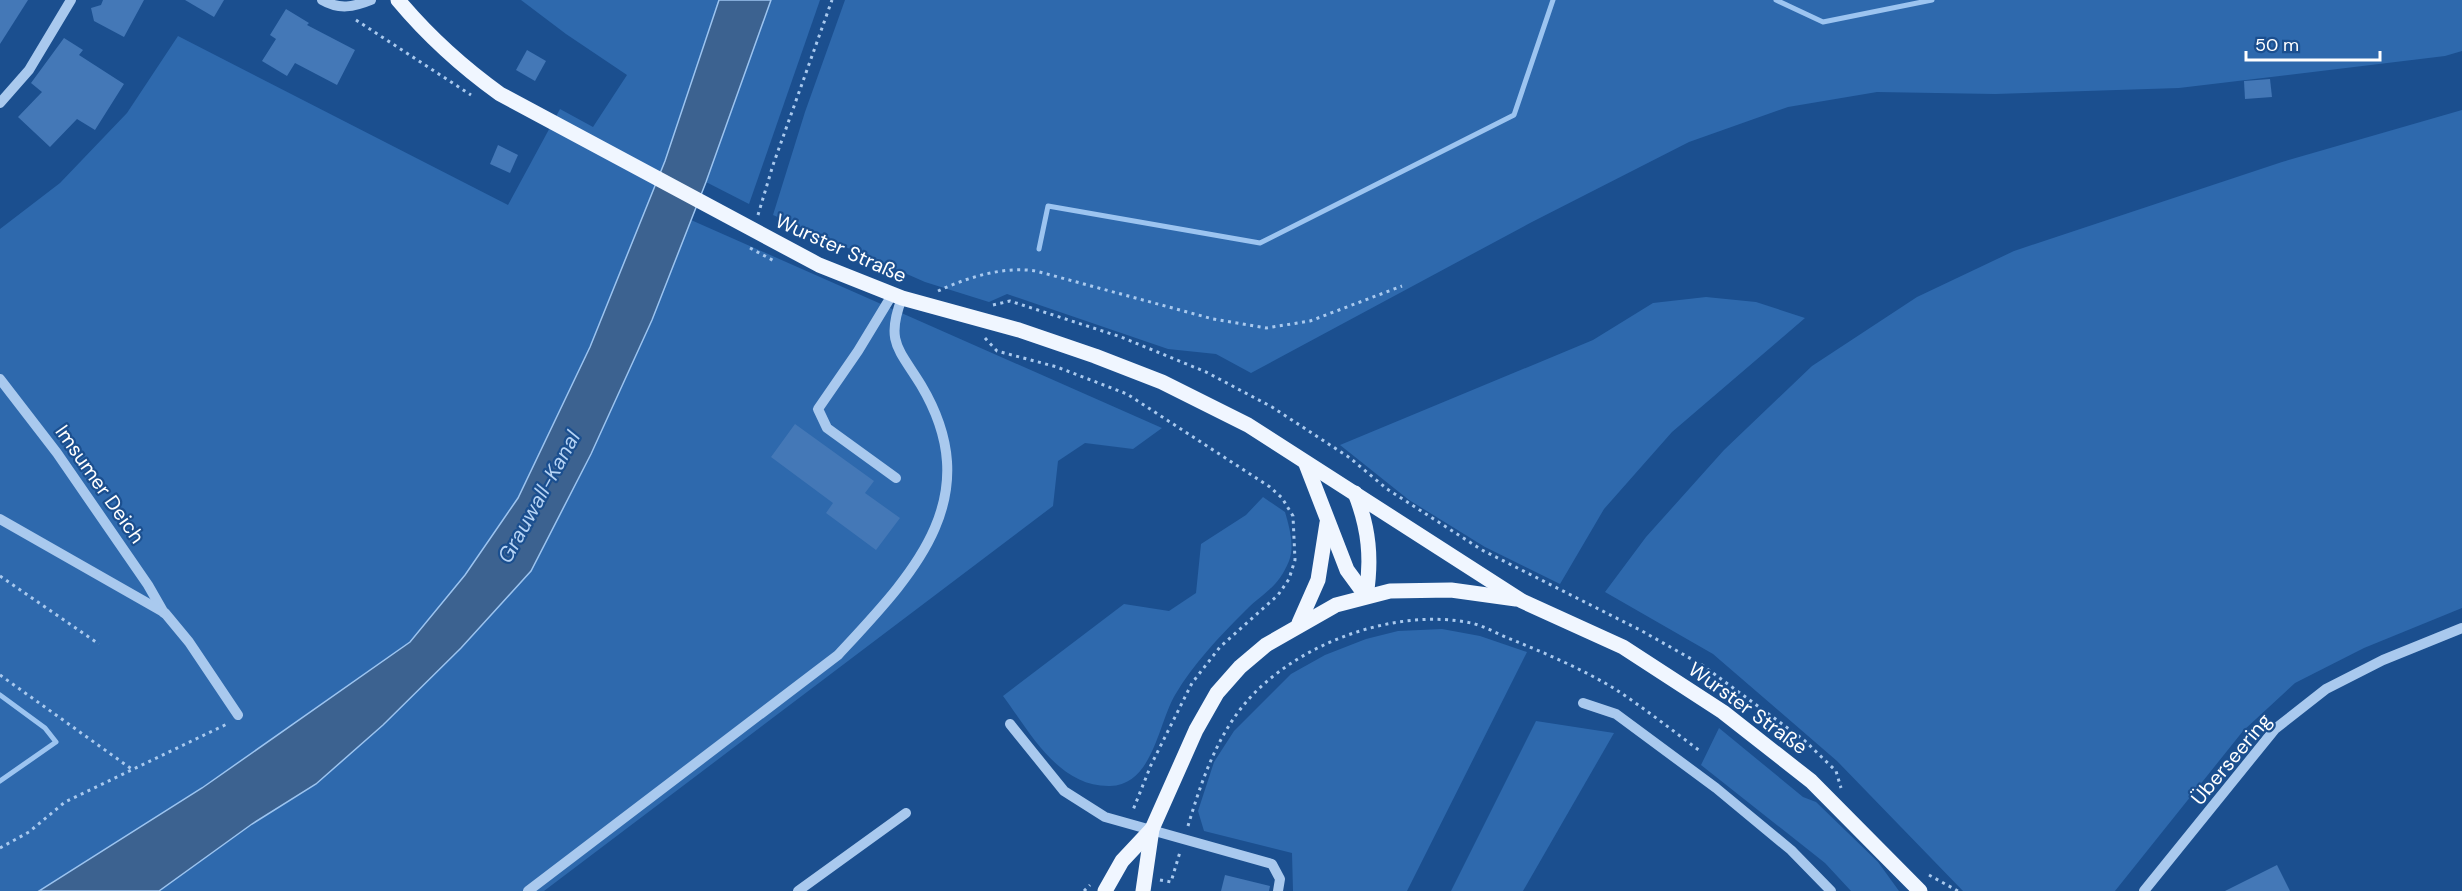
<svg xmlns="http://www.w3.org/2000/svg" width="2462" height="891" font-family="'DM Sans',sans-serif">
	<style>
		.green { fill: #2e69ad }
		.water { fill: #3c6290; stroke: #9cc4f0; stroke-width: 1.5 }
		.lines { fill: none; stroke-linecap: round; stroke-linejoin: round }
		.stream { stroke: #9cc4f0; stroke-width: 5 }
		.building { fill: #4478b7 }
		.path { stroke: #a9c9ee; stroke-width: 3; stroke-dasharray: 3 4.5; stroke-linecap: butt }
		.minor { stroke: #a9c9ee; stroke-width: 10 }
		.major { stroke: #f0f6ff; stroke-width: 15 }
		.labels { text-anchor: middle; stroke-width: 4.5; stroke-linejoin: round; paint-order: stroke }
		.street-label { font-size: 20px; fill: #fff; stroke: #1b4f8f }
		.water-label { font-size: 21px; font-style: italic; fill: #b5d3f5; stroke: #1b4f8f }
	</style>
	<rect width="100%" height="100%" fill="#1b4f8f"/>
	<g class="green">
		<polygon points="521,0 721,0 665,161 590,347 518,498 465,575 410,642 202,788 39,891 0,891 0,229 60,183 127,113 178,36 508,205 560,109 593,127 627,75 566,34"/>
		<polygon points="771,0 820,0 749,204 706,182"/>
		<polygon points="845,0 2462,0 2462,51 2445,56 2179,88 1995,94 1877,92 1788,107 1689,142 1530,223 1251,373 1216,354 1168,349 1007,294 989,302 925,282 773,215 805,112"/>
		<polygon points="2462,110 2462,608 2364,648 2295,683 2243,731 2115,891 1963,891 1837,761 1713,654 1605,592 1646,537 1724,450 1812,366 1917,297 2014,251 2282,162"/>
		<polygon points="691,220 1162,428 1133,449 1085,443 1058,461 1053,506 544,891 159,891 252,824 316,784 383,725 461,648 531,571 591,454 652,320"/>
		<polygon points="1706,297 1756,302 1805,318 1672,432 1604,509 1560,584 1485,547 1409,500 1340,445 1593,340 1653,303"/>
		<path d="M 1263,497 L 1285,512 C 1289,526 1295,546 1289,561 C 1278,588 1264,592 1245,611 C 1219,637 1193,664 1175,695 C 1158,724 1153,785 1110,786 C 1058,787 1030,732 1003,696 L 1124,604 L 1169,611 L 1196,593 L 1201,544 L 1246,515 Z"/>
		<polygon points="1442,629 1480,636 1527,652 1407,891 1293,891 1292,853 1204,831 1198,811 1214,762 1234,731 1291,674 1325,655 1366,639 1398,631"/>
		<polygon points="1536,721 1614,733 1523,891 1451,891"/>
		<polygon points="1719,728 1803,797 1816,802 1878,862 1899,891 1851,891 1825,863 1701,765"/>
	</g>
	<polygon class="water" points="719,0 771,0 706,182 652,320 591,454 531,571 461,648 383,725 316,784 252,824 159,891 39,891 202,788 410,642 465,575 518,498 590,347 665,161"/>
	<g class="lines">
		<g class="stream">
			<polyline points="1776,0 1823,22 1932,0"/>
			<polyline points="1039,249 1048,206 1260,243 1514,115 1553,0"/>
			<polyline points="0,695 45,728 56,742 0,781"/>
		</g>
	</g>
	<g class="building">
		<polygon points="0,0 28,0 0,44"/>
		<polygon points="103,0 144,0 124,37 94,21 91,8 101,5"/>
		<polygon points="185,0 224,0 214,17"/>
		<polygon points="286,9 309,23 307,25 355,50 337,85 295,63 287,76 262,61 276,39 270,35"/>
		<polygon points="64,38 83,50 79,55 124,84 95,130 77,119 50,147 18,117 42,92 31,83"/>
		<polygon points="527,50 546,61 535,81 516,70"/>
		<polygon points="2270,79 2272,97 2245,99 2244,81"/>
		<polygon points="498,145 518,155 510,173 490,164"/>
		<polygon points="795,424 874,481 865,493 900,518 876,550 826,513 833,503 771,457"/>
		<polygon points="2277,865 2290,891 2225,891"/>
		<polygon points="1225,875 1270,886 1269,891 1221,891"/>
	</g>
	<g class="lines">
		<g class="path">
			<polyline points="356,20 471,95"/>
			<polyline points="758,215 773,165 832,0"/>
			<polyline points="750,248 776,262"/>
			<path d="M 938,291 C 968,277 1004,266 1036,271 L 1213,319 L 1266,328 L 1310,321 L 1402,286"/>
			<polyline points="993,305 1010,301 1121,337 1206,372 1272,407 1350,458 1387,489 1482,550 1642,631 1702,665 1804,740 1836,771 1841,788"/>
			<polyline points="985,338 997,351 1057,367 1127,394 1270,487 1282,498 1293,516 1295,560 1289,579 1278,595 1220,647 1192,683 1151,765 1133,810"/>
			<polyline points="0,576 99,644"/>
			<polyline points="0,675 133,770"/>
			<path d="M 1188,826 C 1199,789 1212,750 1234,718 C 1280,649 1390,606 1471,623 C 1485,626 1499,635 1513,640 C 1547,654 1584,670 1615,689 C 1644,708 1672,730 1700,751"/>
			<polyline points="0,848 29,832 65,802 229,723"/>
			<polyline points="1929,875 1958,891"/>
			<polyline points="1160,880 1171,882 1180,852"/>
			<polyline points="1084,891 1090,885"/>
		</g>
		<g class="minor">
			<path d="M 322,0 C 339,10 354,7 371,0"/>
			<polyline points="0,103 29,70 71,0"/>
			<polyline points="892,295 858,351 818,409 827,428 896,478"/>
			<polyline points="0,379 57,453 148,585 164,613"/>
			<polyline points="0,519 165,613 189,642 238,715"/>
			<polyline points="1583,703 1616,714 1716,788 1791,850 1831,891"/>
			<polyline points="1010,724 1064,791 1105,817 1272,864 1280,879 1278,891"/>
			<path d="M 528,891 L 838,655 C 912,575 989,499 921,385 C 899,349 885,342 902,298"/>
			<polyline points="798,891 906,813"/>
			<polyline points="2144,891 2275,729 2326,689 2383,660 2462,628"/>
		</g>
		<g class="major">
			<path d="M 398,0 C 429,37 461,66 500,94 L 819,265 L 902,298 L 1019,330 L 1095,356 L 1162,382 L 1248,425 L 1522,601 L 1623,647 L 1723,712 L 1811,781 L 1920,891"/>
			<polyline points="1306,464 1347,570 1366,596"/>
			<path d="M 1355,493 C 1369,528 1372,559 1366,596"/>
			<polyline points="1299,623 1318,580 1327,523"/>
			<polyline points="1105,891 1122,861 1152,829"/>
			<polyline points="1143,891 1152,829 1196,730 1217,693 1240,667 1266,645 1336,605 1390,591 1451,590 1516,599"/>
		</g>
	</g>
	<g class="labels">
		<g class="street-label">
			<text transform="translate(841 248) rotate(24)" y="7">Wurster Straße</text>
			<text transform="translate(100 484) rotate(55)" y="7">Imsumer Deich</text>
			<text transform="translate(1748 708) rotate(36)" y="7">Wurster Straße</text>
			<text transform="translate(2231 759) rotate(-50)" y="7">Überseering</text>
		</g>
		<g class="water-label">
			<text transform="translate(539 497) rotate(-61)" y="7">Grauwall-Kanal</text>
		</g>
	</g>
	<path d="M2246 51v9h134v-9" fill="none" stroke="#ffffff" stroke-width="3"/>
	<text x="2255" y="51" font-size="18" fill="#ffffff" stroke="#1b4f8f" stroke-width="4.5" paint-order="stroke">50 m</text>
</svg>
